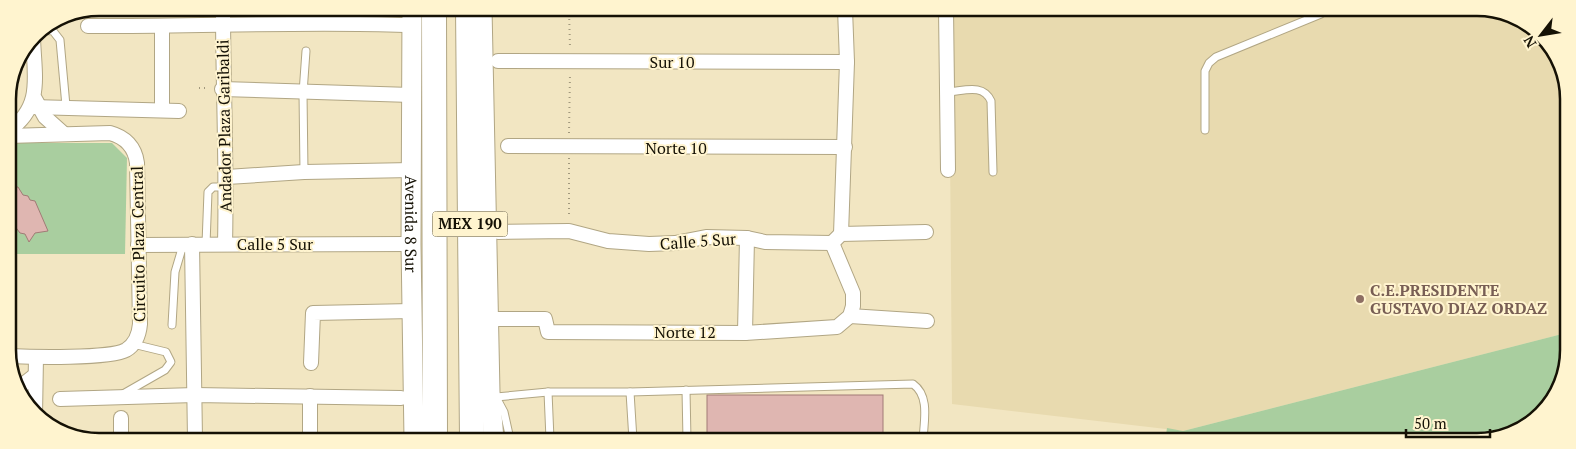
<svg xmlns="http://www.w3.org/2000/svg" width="1576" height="449" font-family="'PT Serif',serif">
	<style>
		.built { fill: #e8daaf }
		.green { fill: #a9ce9f }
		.building { fill: #dfb6b1; stroke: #a17b76 }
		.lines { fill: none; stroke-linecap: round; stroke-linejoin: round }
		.lane-casing { stroke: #b1a684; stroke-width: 9 }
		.street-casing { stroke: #b1a684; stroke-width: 16 }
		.secondary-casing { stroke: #b1a684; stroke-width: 21 }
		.highway-casing { stroke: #b1a684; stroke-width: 26 }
		.path { stroke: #a1987d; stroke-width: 2; stroke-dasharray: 1 4; stroke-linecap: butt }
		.lane { stroke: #fff; stroke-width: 7 }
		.street { stroke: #fff; stroke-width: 14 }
		.secondary { stroke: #fff; stroke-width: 19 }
		.highway { stroke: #fff; stroke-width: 24 }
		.education-dot { fill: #8d6e63; stroke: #fff4cf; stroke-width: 2 }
		.labels { text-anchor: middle; stroke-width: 4; stroke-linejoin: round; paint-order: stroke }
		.shield { fill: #fff4cf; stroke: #5b5542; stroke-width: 1 }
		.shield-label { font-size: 15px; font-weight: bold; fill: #151105 }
		.street-label { font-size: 16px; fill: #151105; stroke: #fff4cf }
		.education-label { font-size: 16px; font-weight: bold; fill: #785e54; stroke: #fff4cf; text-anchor: start }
		.rim { fill: none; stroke: #151105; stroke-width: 2.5 }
	</style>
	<rect width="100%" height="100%" fill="#f2e6c2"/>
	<polygon class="built" points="949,9 1500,11 1542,35 1567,82 1566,333 1183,431 952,404"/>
	<g class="green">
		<polygon points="8,143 112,143 127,158 125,254 9,254"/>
		<polygon points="1566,333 1565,373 1537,419 1482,441 1165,441 1167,428 1183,431"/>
	</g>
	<g class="building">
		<polygon points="8,187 18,187 23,195 28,196 30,200 35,201 48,231 35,233 29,242 25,234 20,233 8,217"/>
		<rect x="707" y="395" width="176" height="45"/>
	</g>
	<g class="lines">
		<defs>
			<g id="lane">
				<polyline points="40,30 53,31 60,40 66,106"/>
				<path d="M 947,92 C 964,91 983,83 991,101 L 993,172"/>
				<polyline points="1205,130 1205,71 1209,63 1216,57 1321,14 1326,10"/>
				<polyline points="304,172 303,93 306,51"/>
				<polyline points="206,244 208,192 213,187 226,187"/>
				<polyline points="172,325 175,272 183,245"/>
				<polyline points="686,390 687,440"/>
				<polyline points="548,392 550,439"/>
				<polyline points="630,392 633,440"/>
				<polyline points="123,394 165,370 171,362 166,352 133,344"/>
				<path d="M 496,397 L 548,392 L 630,392 L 913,384 C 930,396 924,421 923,440"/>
				<polyline points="496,397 504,412 510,439"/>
			</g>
			<g id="street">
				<path d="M 223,8 C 223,87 227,165 225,244"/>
				<polyline points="946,9 948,170"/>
				<path d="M 88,26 C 194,27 299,21 405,25"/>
				<polyline points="498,61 847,62"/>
				<polyline points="222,89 411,95"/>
				<polyline points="35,99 45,117 64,134"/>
				<polyline points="32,107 179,111"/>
				<polyline points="162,110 162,26"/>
				<path d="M 8,131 C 44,107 34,75 33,37"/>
				<path d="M 8,136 L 110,133 C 125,137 135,147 137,163 L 140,324 C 139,335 136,344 126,350 C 110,359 31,357 9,356"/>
				<polyline points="508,146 845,147"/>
				<polyline points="227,177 304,172 412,170"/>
				<polyline points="498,232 569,231 608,241 649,244 675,243 706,237 747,238 765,242 832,243 841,234 926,232"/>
				<polyline points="841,234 847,62 845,9"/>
				<polyline points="192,244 195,439"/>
				<polyline points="138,245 411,244"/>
				<polyline points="850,316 927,321"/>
				<polyline points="489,319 545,319 548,332 745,333 837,327 850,316 853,306 853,293 832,243"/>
				<polyline points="745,333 747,238"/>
				<polyline points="311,363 313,313 412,311"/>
				<polyline points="20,387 34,376"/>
				<polyline points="310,396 310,439"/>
				<polyline points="60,399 195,395 401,398"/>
				<polyline points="35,415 36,357"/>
				<polyline points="121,439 121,418"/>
			</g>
			<g id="secondary">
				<path id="s1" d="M 412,8 L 411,244 L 414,439"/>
				<polyline points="482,8 490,392 494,439"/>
			</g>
			<g id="highway">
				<polyline points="434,8 435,439"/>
				<polyline points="468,8 472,439"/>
			</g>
		</defs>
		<use href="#lane" class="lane-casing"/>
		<use href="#street" class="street-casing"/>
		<use href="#secondary" class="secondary-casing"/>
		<use href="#highway" class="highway-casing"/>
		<g class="path">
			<polyline points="569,9 570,48"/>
			<polyline points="199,88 209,88"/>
			<polyline points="569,133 570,73"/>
			<polyline points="569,158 569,218"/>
		</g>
		<use href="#lane" class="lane"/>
		<use href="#street" class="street"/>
		<use href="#secondary" class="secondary"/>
		<use href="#highway" class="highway"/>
	</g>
	<circle class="education-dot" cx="1360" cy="299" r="5"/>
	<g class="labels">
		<rect class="shield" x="432.5" y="211.5" width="75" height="25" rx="4"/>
		<g class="shield-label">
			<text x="470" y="229">MEX 190</text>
		</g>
		<g class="street-label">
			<text x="672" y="68">Sur 10</text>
			<text transform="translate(224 126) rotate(-91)" y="6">Andador Plaza Garibaldi</text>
			<text x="676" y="154">Norte 10</text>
			<text dy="6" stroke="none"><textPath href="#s1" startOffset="216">Avenida 8 Sur</textPath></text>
			<text transform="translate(698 241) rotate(-4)" y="6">Calle 5 Sur</text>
			<text transform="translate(138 244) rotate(-91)" y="6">Circuito Plaza Central</text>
			<text x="275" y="250">Calle 5 Sur</text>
			<text x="685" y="338">Norte 12</text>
		</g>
		<g class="education-label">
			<text x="1370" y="296">C.E.PRESIDENTE<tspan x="1370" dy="18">GUSTAVO DIAZ ORDAZ</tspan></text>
		</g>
	</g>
	<path d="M0 0H1576V449H0ZM99 16H1477A83 83 0 0 1 1560 99V350A83 83 0 0 1 1477 433H99A83 83 0 0 1 16 350V99A83 83 0 0 1 99 16Z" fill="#fff4cf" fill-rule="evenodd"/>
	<path class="rim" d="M99 16H1477A83 83 0 0 1 1560 99V350A83 83 0 0 1 1477 433H99A83 83 0 0 1 16 350V99A83 83 0 0 1 99 16Z"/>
	<g transform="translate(1541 35) rotate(239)" stroke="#fff4cf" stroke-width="4" paint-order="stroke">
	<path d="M0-4L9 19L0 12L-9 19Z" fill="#151105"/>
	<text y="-8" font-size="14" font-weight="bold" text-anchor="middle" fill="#151105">N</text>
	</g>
	<path d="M1406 429v8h84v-8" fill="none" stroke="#151105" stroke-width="2.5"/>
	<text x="1414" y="429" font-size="15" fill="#151105" stroke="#fff4cf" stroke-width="4" paint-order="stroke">50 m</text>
</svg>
